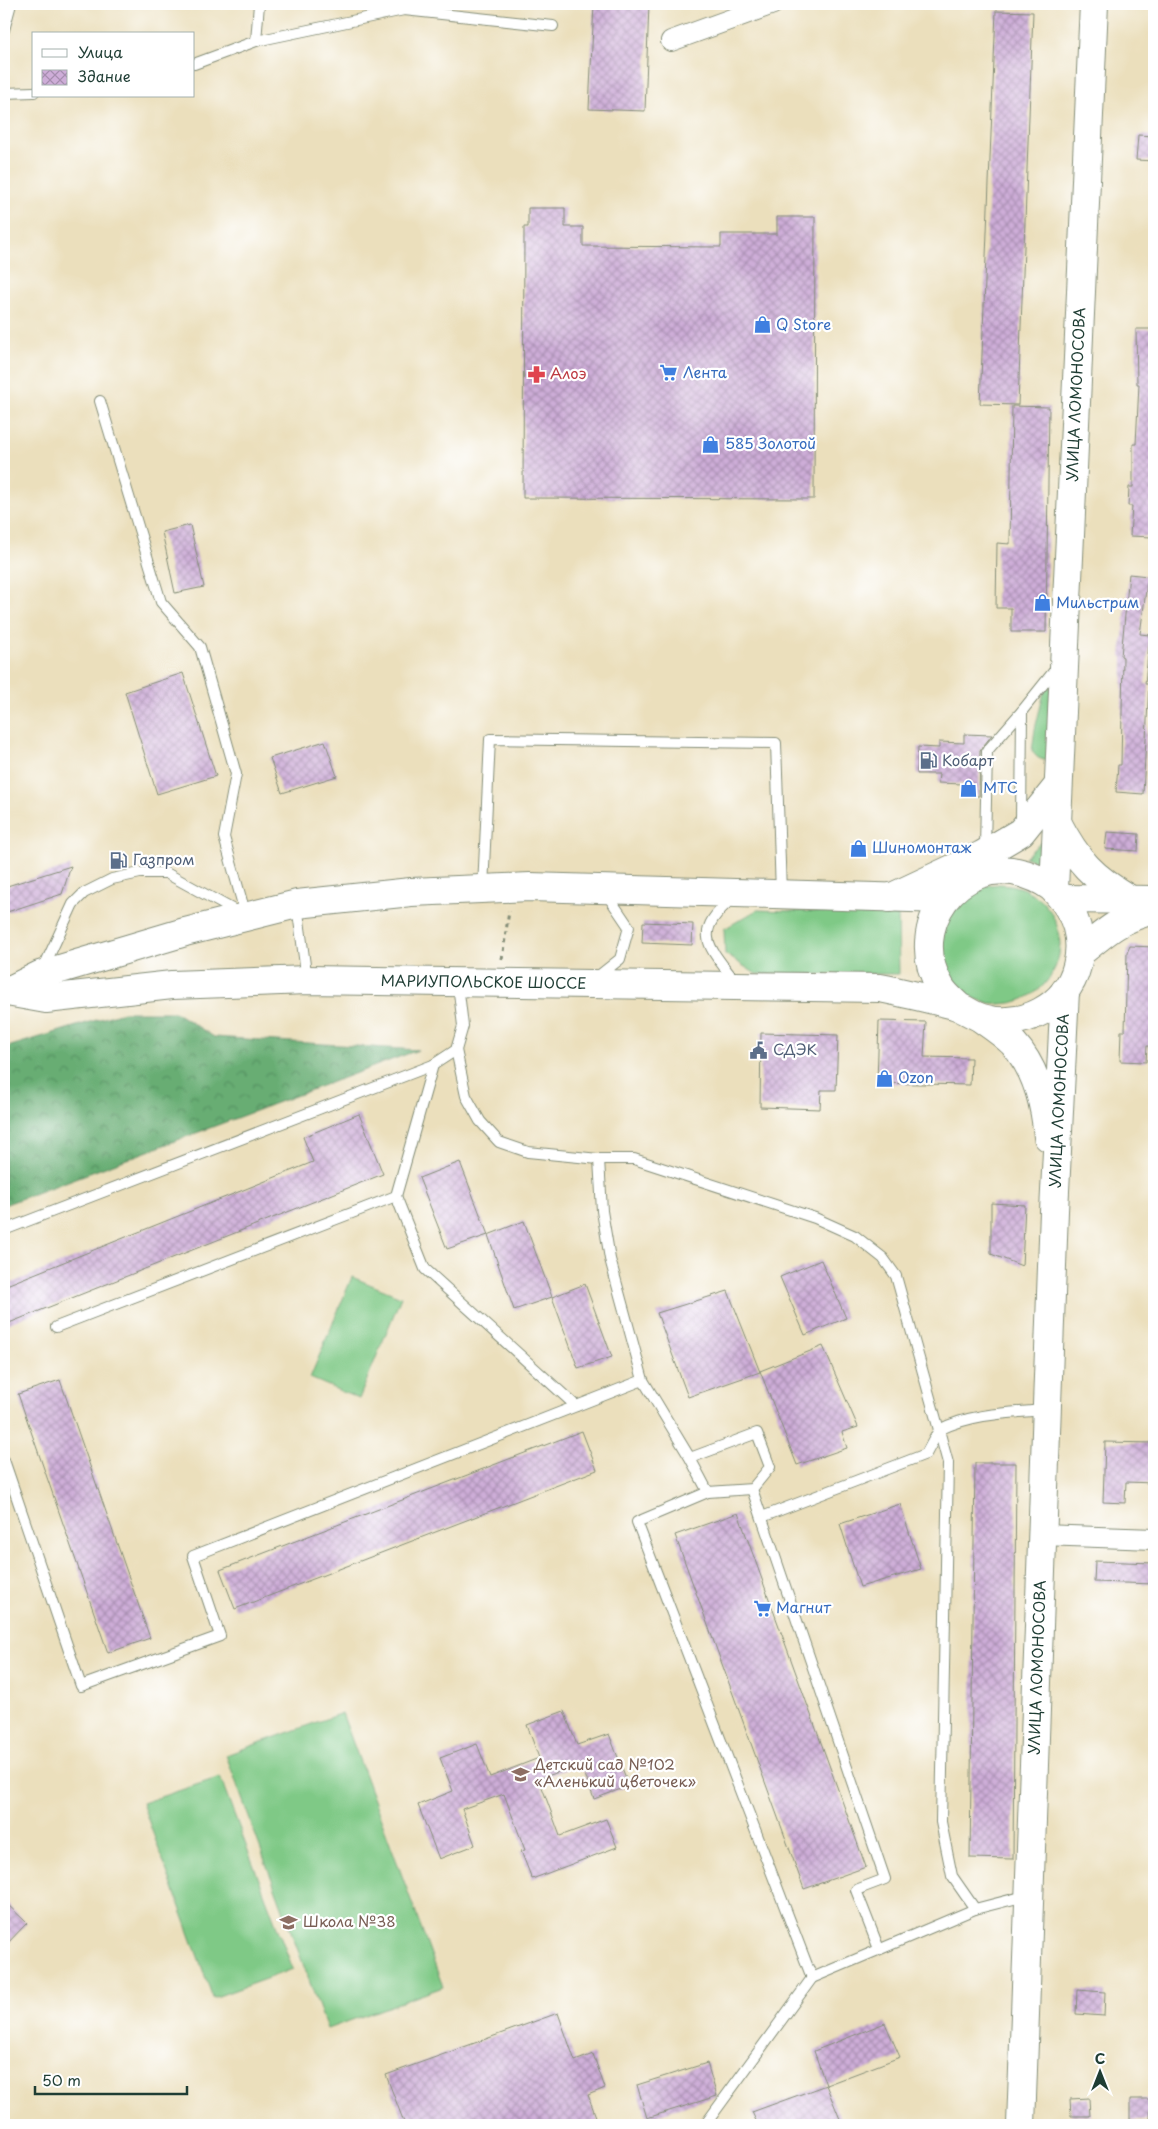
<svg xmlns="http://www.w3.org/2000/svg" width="1158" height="2129" font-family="'Playpen Sans',sans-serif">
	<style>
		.grass { fill: #7fc986; stroke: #4f835d }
		.forest { fill: url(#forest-crowns); stroke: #437554 }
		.building { fill: url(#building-cross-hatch) }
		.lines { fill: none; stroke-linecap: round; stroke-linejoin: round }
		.lane-casing { stroke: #858e78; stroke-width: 12 }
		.street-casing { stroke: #858e78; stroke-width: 22 }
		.secondary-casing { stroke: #858e78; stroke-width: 30 }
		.primary-casing { stroke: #858e78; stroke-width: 30 }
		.path { stroke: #858e78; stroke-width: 3; stroke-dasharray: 4 4; stroke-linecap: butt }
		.lane { stroke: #fff; stroke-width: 10 }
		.street { stroke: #fff; stroke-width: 20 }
		.secondary { stroke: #fff; stroke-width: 28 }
		.primary { stroke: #fff; stroke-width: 28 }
		.labels { text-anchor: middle; stroke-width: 4.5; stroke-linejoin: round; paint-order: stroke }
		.shop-label { font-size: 15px; fill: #366cbe; stroke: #fff; text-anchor: start }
		.health-label { font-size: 15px; fill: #be3a42; stroke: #fff; text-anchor: start }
		.street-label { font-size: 15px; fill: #1f3d34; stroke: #fff }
		.service-label { font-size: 15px; fill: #4e5e75; stroke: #fff; text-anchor: start }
		.education-label { font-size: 15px; fill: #785e54; stroke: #fff; text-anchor: start }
	</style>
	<defs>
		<pattern id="forest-crowns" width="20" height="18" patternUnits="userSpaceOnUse" patternTransform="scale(1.25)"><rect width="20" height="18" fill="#67ad73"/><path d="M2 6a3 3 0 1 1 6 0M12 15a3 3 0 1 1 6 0" fill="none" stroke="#548e5f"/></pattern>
		<pattern id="building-cross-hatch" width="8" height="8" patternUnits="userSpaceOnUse" patternTransform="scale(1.25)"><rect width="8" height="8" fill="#ceadd8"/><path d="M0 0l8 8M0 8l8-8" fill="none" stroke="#a78eb0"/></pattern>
	</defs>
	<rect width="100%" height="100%" fill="#fff"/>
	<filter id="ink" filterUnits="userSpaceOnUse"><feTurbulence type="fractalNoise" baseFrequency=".02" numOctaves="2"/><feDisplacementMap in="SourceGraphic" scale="10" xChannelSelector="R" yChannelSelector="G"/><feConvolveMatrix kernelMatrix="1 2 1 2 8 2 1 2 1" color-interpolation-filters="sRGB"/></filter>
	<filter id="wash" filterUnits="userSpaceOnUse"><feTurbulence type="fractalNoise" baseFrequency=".0096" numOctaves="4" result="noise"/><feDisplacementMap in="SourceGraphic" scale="20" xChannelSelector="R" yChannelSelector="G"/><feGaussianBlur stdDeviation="1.12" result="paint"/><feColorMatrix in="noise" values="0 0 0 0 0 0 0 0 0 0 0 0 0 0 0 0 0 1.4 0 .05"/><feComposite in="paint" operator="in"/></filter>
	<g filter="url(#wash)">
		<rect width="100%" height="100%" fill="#ebdfbc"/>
		<g class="grass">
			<path d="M 1051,687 L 1051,760 C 1043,761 1037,759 1032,751 L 1035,729 L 1045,688 Z"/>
			<polygon points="1053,831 1052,868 1025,857"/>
			<circle cx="1000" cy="944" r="60"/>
			<polygon points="757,910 898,914 899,974 756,974 725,954 724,929"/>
			<polygon points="352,1277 401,1297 359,1399 310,1378"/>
			<polygon points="342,1713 443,1987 327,2029 226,1755"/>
			<polygon points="220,1777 293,1969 213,1998 142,1803"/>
		</g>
		<polygon class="forest" points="123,1012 175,1012 214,1037 418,1050 4,1205 4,1048"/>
		<g id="blocks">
			<g class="building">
				<polygon points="594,4 649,4 645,111 589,109"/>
				<polygon points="996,11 1033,12 1018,405 980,404"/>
				<polygon points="1138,135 1154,136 1154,161 1136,160"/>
				<polygon points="528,208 565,208 565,227 583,227 583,246 721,247 721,234 777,234 777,217 815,217 814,499 523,498 524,227 528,227"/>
				<polygon points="1136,329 1154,329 1154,507 1152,537 1130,536 1132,506 1128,506 1129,487 1133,487 1133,444 1136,444 1139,384 1137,384"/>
				<polygon points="1012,406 1049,407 1046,632 1011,632 1011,608 996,608 997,543 1010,544"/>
				<polygon points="190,525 204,587 175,593 162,532"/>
				<polygon points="1129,574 1148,576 1140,634 1150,635 1145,684 1149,684 1143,794 1116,792 1118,765 1121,765 1123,657 1121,656"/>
				<polygon points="183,673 216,776 157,794 125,692"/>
				<polygon points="964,734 992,735 980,750 979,796 962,796 963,784 938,783 939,774 917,774 918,747 939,748 939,742 964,743"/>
				<polygon points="325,741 337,776 282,793 270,758"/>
				<polygon points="1107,832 1139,834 1138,851 1105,849"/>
				<polygon points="71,866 62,894 4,913 4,887"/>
				<polygon points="643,922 693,924 692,945 642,943"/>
				<polygon points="1130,946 1154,947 1154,1046 1147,1046 1146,1062 1120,1061 1121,1031 1125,1031 1127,953"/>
				<polygon points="879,1021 926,1022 924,1057 971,1058 970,1085 877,1083"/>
				<polygon points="761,1033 838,1035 836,1090 821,1090 820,1109 760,1107"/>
				<polygon points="359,1114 383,1174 4,1325 4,1286 313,1162 303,1137"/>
				<polygon points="460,1162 488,1235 524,1221 552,1297 514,1310 488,1235 447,1249 419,1178"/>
				<polygon points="991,1203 1025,1205 1022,1266 991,1254"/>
				<polygon points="821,1260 846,1318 805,1335 780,1277"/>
				<polygon points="585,1284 612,1357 578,1368 552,1297"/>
				<polygon points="728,1291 760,1372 688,1397 657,1313"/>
				<polygon points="823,1346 858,1427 842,1432 847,1448 797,1465 760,1371"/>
				<polygon points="60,1380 150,1638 108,1653 18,1394"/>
				<polygon points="582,1431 597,1470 235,1609 220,1570"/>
				<polygon points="1105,1442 1154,1443 1154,1483 1126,1482 1125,1503 1103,1502"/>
				<polygon points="975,1463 1016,1463 1013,1859 970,1858"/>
				<polygon points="900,1504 921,1569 860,1587 840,1524"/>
				<polygon points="738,1513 866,1867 804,1889 675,1535"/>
				<polygon points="1095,1561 1154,1563 1154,1584 1094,1582"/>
				<polygon points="564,1711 577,1745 609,1734 629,1786 594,1799 581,1764 539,1779 560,1836 606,1819 617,1847 532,1879 521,1851 525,1850 504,1794 462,1809 475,1845 439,1859 418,1805 453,1791 440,1758 477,1744 490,1777 539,1758 527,1725"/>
				<polygon points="4,1901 27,1923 4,1947"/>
				<polygon points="1077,1990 1105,1992 1104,2016 1076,2014"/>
				<polygon points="558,2013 575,2061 593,2054 605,2088 588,2095 599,2125 405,2125 386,2075"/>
				<polygon points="885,2023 900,2057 826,2085 840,2119 822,2125 758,2125 752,2112 826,2085 814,2051"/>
				<polygon points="707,2063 717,2096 647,2118 637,2085"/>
				<polygon points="1089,2098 1090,2116 1071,2116 1070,2099"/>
				<polygon points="1130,2099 1151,2099 1150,2120 1130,2120"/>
			</g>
		</g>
	</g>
	<g filter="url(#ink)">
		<use href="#blocks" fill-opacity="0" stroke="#858e78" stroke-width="1"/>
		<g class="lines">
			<defs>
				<g id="lane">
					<polyline points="4,30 11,4"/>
					<polyline points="256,41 404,10 553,26"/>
					<polyline points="194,64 256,41 259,4"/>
					<polyline points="4,93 34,92"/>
					<polyline points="100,401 161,602 200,647 236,774 224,837 246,916"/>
					<polyline points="1021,823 1022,711 1058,666"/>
					<polyline points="985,849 987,751 1022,711"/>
					<polyline points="483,888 490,739 776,743 781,893"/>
					<path d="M 732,899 C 690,934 710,947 736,983"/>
					<polyline points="297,905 307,980"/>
					<polyline points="43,969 73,904 84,893 112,879 140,873 166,873 239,913"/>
					<polyline points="596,978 620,959 629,927 606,893"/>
					<polyline points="456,1050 466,1096 480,1121 499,1142 528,1152 599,1159 634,1159 815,1218 855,1236 883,1258 896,1276 939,1430 926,1454 762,1517"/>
					<polyline points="599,1159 602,1211 610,1259 643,1380"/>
					<polyline points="396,1196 433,1065"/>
					<polyline points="4,1230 433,1065 456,1050 463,1026 458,984"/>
					<polyline points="56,1327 396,1196 425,1269 576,1406"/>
					<polyline points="4,1460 81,1686 220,1636 193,1556 643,1380 690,1458 708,1492 752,1489 770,1467 757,1433 690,1458"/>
					<polyline points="752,1489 885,1879 856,1890 879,1949"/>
					<polyline points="708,1492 637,1522 812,1978"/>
					<path d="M 975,1909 L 952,1876 L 941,1822 L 948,1463 L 939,1430 C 972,1413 1010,1413 1046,1410"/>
					<polyline points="705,2125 812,1978 975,1909 1029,1895"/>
				</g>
				<g id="street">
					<polyline points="671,41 773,4"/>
					<polyline points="1042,1535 1154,1539"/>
				</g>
				<g id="secondary">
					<path id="s1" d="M 1054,889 L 1094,4"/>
					<polyline points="890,898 982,855 1021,832 1058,786"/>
					<path d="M 982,1019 C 992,1026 1004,1034 1013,1043 C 1036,1068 1045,1104 1048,1137"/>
					<path id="s2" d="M 1021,2125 L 1054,1211 L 1065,991"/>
				</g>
				<g id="primary">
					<path d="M 1057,822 C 1077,861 1093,878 1131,900"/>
					<polyline points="1063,899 1154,900"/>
					<path d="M 1080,953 C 1105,932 1122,917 1154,910"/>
					<path id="s3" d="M 7,992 L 46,999 L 172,985 L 307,980 L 880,988 C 905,993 930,999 954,1005 C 964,1008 972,1015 982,1018 C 1021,1030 1067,1007 1077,966 C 1084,939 1076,913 1057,893 C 1049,883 1037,878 1025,874 C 958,853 905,928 940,986 C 944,994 952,1000 958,1006"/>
					<polyline points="4,993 40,975 185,932 297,904 411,892 530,887 944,899"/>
				</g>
			</defs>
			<use href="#lane" class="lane-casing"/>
			<use href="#street" class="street-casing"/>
			<use href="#secondary" class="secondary-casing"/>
			<use href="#primary" class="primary-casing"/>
			<polyline class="path" points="502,959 509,911"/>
			<use href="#lane" class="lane"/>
			<use href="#street" class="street"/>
			<use href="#secondary" class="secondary"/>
			<use href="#primary" class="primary"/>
		</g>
	</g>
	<defs>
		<symbol id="shop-bare" viewBox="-9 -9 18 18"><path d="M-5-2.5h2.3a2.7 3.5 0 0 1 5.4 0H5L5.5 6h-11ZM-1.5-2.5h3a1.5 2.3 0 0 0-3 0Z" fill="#3f7fe0" stroke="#fff" stroke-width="2.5" paint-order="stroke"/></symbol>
		<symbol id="supermarket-bare" viewBox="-9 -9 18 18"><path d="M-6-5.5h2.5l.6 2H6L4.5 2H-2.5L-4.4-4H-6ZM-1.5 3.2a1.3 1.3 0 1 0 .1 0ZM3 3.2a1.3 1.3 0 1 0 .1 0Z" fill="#3f7fe0" stroke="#fff" stroke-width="2.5" paint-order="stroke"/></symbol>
		<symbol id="pharmacy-bare" viewBox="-9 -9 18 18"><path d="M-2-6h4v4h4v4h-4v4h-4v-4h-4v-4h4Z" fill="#e0444e" stroke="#fff" stroke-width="2.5" paint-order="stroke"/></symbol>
		<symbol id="fuel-bare" viewBox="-9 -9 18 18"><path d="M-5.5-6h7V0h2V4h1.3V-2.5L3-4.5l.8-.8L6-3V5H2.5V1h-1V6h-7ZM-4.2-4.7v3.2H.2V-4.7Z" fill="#5c6f8a" stroke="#fff" stroke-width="2.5" paint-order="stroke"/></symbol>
		<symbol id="civic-bare" viewBox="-9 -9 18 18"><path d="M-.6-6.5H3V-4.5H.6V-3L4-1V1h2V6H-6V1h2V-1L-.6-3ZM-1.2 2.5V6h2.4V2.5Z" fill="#5c6f8a" stroke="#fff" stroke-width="2.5" paint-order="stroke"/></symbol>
		<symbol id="school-bare" viewBox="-9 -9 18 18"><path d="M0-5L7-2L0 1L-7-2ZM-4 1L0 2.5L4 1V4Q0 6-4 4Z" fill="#8d6e63" stroke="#fff" stroke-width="2.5" paint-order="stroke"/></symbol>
	</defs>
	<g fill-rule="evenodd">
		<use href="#shop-bare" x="750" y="312" width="25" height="25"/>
		<use href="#supermarket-bare" x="656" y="360" width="25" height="25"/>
		<use href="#pharmacy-bare" x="524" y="362" width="25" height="25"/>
		<use href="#shop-bare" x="698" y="432" width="25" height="25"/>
		<use href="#shop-bare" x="1030" y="590" width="25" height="25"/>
		<use href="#fuel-bare" x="916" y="748" width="25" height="25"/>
		<use href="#shop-bare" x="956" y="776" width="25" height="25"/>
		<use href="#shop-bare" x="846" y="836" width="25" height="25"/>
		<use href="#fuel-bare" x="106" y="848" width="25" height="25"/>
		<use href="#civic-bare" x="746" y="1038" width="25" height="25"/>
		<use href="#shop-bare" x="872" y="1066" width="25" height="25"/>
		<use href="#supermarket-bare" x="750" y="1596" width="25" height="25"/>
		<use href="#school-bare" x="508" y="1762" width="25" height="25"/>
		<use href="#school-bare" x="276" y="1910" width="25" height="25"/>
	</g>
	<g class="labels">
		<g class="shop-label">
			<text x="776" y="330">Q Store</text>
			<text x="683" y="378">Лента</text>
			<text x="725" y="449">585 Золотой</text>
			<text x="1056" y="608">Мильстрим</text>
			<text x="983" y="793">МТС</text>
			<text x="872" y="853">Шиномонтаж</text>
			<text x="898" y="1083">Ozon</text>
			<text x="776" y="1613">Магнит</text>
		</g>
		<g class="health-label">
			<text x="550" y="379">Алоэ</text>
		</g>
		<g class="street-label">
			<text dy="5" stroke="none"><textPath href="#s1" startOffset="495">УЛИЦА ЛОМОНОСОВА</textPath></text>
			<text dy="5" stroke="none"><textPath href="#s3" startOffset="478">МАРИУПОЛЬСКОЕ ШОССЕ</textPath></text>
			<text dy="5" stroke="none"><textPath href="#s2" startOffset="1025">УЛИЦА ЛОМОНОСОВА</textPath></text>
			<text dy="5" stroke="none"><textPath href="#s2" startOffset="458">УЛИЦА ЛОМОНОСОВА</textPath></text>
		</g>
		<g class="service-label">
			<text x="942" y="766">Кобарт</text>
			<text x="133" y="865">Газпром</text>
			<text x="773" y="1055">СДЭК</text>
		</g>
		<g class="education-label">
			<text x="534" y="1770">Детский сад №102<tspan x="534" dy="17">«Аленький цветочек»</tspan></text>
			<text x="303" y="1927">Школа №38</text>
		</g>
	</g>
	<rect width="1158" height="2129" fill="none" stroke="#fff" stroke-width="20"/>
	<rect x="32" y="32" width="162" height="65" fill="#ffffff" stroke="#a5b1ae"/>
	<rect x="42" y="49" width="25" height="8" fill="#ffffff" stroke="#a5b1ae"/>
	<text x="78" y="58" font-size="15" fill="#1f3d34">Улица</text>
	<rect x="42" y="70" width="25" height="15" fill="url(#building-cross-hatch)" stroke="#a5b1ae"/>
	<text x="78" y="82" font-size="15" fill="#1f3d34">Здание</text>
	<g transform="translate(1100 2072)" stroke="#ffffff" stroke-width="4" paint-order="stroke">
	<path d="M0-4L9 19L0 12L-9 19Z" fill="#1f3d34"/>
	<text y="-8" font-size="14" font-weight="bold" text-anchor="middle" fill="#1f3d34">С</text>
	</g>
	<path d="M35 2086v8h152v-8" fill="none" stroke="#1f3d34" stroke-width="2.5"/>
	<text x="42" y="2086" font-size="15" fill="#1f3d34" stroke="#ffffff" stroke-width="4" paint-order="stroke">50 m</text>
</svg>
